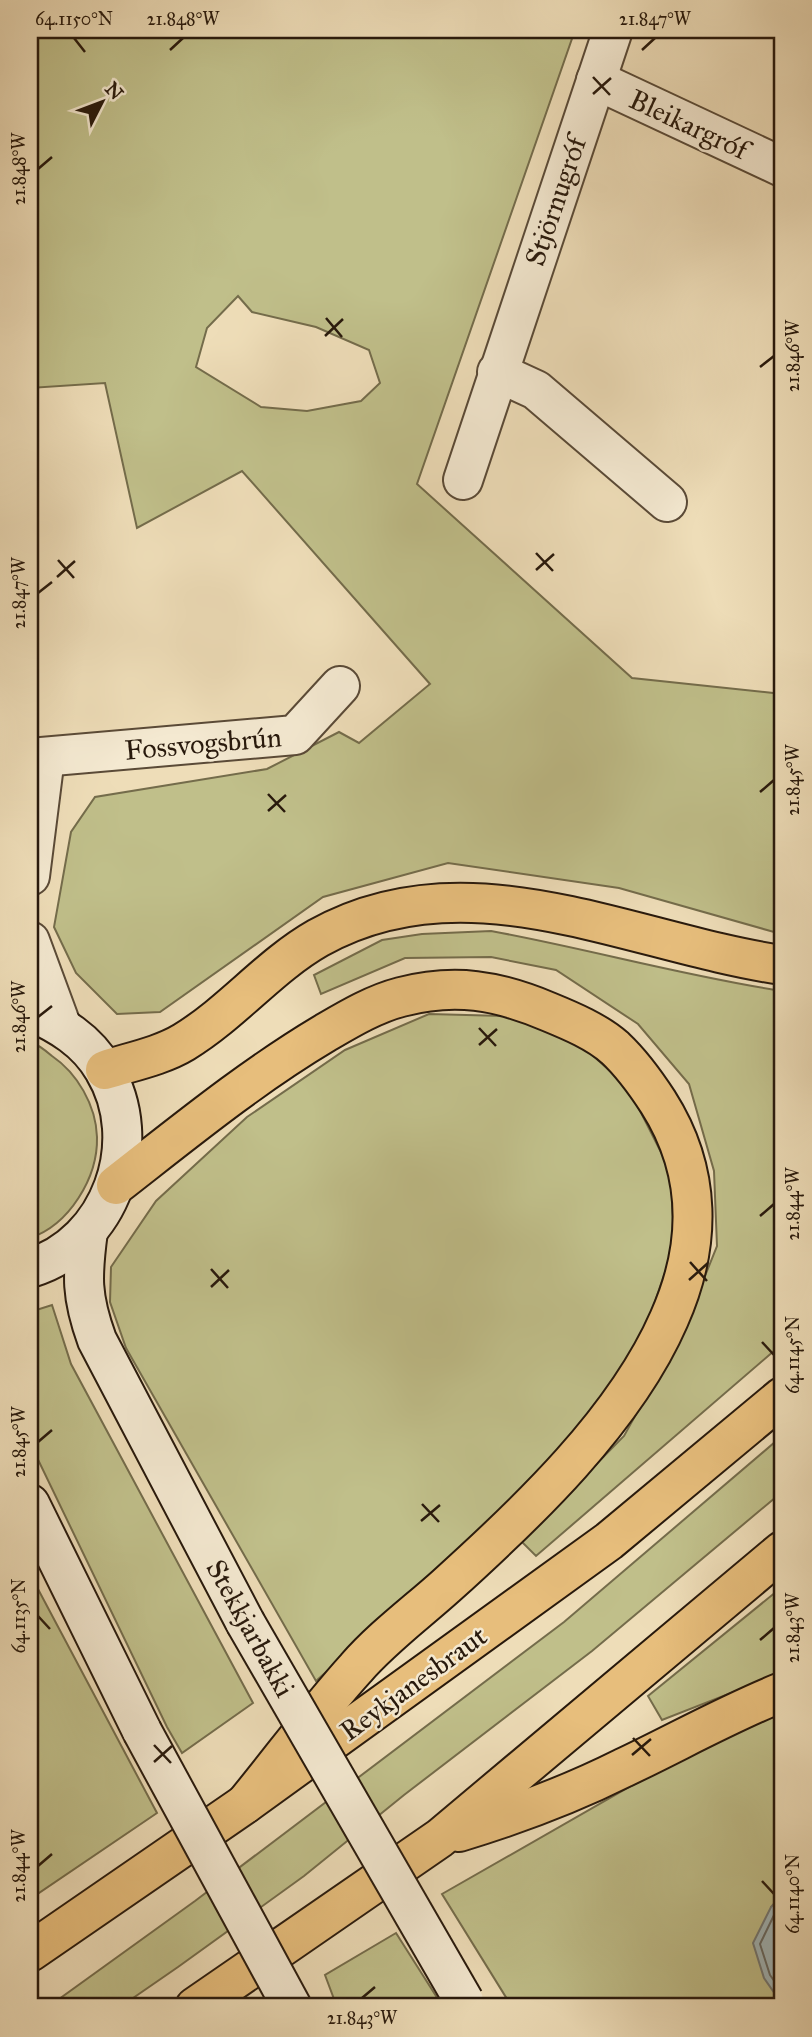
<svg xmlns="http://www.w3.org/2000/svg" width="812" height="2037" font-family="'IM FELL Great Primer',serif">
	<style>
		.green { fill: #c0bf8a; stroke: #746c4b; stroke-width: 2; fill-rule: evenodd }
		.water { fill: #a1b8bc; stroke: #717876; stroke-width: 2 }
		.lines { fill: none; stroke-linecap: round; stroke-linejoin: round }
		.shore { stroke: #646864; stroke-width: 2 }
		.minor-casing { stroke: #5a4a37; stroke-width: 42 }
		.secondary-casing { stroke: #28190c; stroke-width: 42 }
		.trunk-casing { stroke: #28190c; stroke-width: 42 }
		.minor { stroke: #f4e9d1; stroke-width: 38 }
		.secondary { stroke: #f4e9d1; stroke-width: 38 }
		.trunk { stroke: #e7be7c; stroke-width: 38 }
		.secondary-bridge-casing { stroke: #28190c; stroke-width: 42; stroke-linecap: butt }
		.secondary-bridge { stroke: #f4e9d1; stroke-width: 38 }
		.ticks { fill: none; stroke: #28190c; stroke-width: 2.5 }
		.labels { text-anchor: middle; stroke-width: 5; stroke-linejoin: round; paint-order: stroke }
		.street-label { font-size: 28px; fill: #28190c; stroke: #f4e9d1 }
		.neatline { fill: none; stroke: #28190c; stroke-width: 2.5 }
		.ticks-label { font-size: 18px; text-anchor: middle; fill: #28190c }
	</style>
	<rect width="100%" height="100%" fill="#eeddb8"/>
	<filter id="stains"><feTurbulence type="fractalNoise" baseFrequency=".00286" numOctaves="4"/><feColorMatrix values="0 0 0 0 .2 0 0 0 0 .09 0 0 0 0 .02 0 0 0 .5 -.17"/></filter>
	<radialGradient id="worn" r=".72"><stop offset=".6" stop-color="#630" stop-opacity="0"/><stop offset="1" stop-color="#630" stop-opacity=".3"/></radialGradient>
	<g class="green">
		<path d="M 30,30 L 575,30 L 417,484 L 632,678 L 782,694 L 782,932 L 774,932 L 619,888 L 448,863 L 323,897 L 160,1012 L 117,1014 L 76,973 L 54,927 L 71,832 L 95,797 L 267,769 L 339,732 L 359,743 L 430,684 L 242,471 L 137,528 L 105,383 L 30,388 ZM 238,296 L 252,312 L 316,327 L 369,350 L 380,383 L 361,401 L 307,411 L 261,407 L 196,367 L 207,328 Z"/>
		<path d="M 491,931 C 589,949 684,976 782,991 L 782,1344 L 536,1556 L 521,1541 L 624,1436 L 685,1326 L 717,1246 L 714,1171 L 689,1084 L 638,1024 L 556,970 L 491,957 L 405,958 L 321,994 L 314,975 L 382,940 L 422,934 Z"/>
		<polygon points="429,1014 504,1016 572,1037 628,1087 671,1172 674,1246 648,1322 616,1381 561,1448 435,1575 316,1681 126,1348 110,1302 111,1267 156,1201 247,1117 345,1050"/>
		<path d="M 30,1042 C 38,1044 45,1050 52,1056 C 77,1073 96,1105 97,1137 C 98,1178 69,1225 30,1238 Z"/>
		<polygon points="52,1305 71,1364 253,1703 182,1753 167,1727 30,1443 30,1312"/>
		<polygon points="782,1436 782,1492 592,1651 404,1795 304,1876 178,1967 120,2007 48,2007 195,1901 564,1622"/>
		<polygon points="30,1574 157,1813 30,1899"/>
		<polygon points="782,1587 782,1673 662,1720 648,1696"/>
		<polygon points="782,1710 782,1895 771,1907 782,2007 512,2007 442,1894 631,1786"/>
		<polygon points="396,1933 443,2007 337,2007 325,1975"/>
	</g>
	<polygon class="water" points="782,1895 782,2004 764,1978 753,1943 771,1907"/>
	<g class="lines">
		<polyline class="shore" points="782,1905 776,1911 760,1944 770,1975 782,1992"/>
		<defs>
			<g id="minor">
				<polyline points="596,80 782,167"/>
				<polyline points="497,372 536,390 667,502"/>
				<polyline points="463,480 613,30"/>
				<polyline points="30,758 295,735 340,686"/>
				<polyline points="30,876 45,757"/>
				<polyline points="30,941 61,1025"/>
			</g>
			<g id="secondary">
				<path d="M 30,1011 C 59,1024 87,1040 104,1070 C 147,1141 111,1244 30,1268"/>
				<path d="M 88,1231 C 82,1276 81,1296 97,1340 L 245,1622"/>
				<polyline points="30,1504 142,1731"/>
			</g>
			<g id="trunk">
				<path d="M 105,1070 C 130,1062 161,1056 184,1042 C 233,1012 269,966 318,938 C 467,854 630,943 782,965"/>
				<path d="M 116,1185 C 184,1132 251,1077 325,1033 C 349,1019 374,1004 401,997 C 455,983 497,990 549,1012 C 571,1021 597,1032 615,1048 C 632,1064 645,1082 658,1102 C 702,1171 702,1245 669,1319 C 625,1420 527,1513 446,1586 C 416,1613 382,1638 356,1668 C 317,1711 282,1759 245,1804"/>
				<path d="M 459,1832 C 515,1815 571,1794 623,1768 C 676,1743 727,1714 782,1692"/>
				<polyline points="30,1952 245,1804 609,1541 782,1397"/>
				<polyline points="195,2007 440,1838 782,1551"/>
			</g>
		</defs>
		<use href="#minor" class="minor-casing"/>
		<use href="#secondary" class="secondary-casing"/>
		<use href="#trunk" class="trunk-casing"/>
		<use href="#minor" class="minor"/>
		<use href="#secondary" class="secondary"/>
		<use href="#trunk" class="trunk"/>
		<defs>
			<g id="secondary-bridge">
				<polyline points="245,1622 464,2001"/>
				<polyline points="142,1731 292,2007"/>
			</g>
		</defs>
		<use href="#secondary-bridge" class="secondary-bridge-casing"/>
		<use href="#secondary-bridge" class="secondary-bridge"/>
	</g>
	<path class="ticks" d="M 74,38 L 85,52M 170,50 L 183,38M 642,50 L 655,38M 593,77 L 610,95M 593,94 L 611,78M 38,169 L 52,157M 326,318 L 342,337M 325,336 L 343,319M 760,367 L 774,356M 536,553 L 553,571M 58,560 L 74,578M 536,570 L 554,554M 57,577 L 75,561M 38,593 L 52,582M 760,792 L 774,780M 268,794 L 285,812M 268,811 L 286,795M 38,1017 L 52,1006M 479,1028 L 496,1046M 479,1045 L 497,1029M 760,1216 L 774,1204M 690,1262 L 707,1281M 211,1269 L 228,1288M 689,1280 L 708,1263M 211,1287 L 229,1270M 762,1342 L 774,1355M 38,1442 L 52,1430M 422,1504 L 439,1522M 421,1521 L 440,1505M 38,1616 L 50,1629M 760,1640 L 774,1628M 633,1738 L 650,1756M 154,1745 L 171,1763M 632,1755 L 651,1739M 154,1762 L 172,1746M 38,1866 L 52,1854M 762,1881 L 774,1894M 362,1998 L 375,1987"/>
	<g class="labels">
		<g class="street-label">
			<text transform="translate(689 124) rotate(25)" y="10">Bleikargróf</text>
			<text transform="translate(555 201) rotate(-71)" y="10">Stjörnugróf</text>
			<text transform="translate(203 743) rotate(-5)" y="10">Fossvogsbrún</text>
			<text transform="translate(251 1628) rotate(61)" y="10">Stekkjarbakki</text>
			<text transform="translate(413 1683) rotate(-36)" y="10">Reykjanesbraut</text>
		</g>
	</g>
	<rect width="812" height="2037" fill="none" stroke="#eeddb8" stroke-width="77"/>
	<g transform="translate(102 102) rotate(48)" stroke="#f4e9d1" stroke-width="5" paint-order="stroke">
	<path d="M0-5L12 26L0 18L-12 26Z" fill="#28190c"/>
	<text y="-10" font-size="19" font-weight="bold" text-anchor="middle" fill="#28190c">N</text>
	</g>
	<rect x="38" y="38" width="736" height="1960" class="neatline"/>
	<g class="ticks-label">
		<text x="74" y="25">64.1150°N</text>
		<text x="183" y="25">21.848°W</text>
		<text x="655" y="25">21.847°W</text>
		<text transform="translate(19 169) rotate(-90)" y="6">21.848°W</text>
		<text transform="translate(793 356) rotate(-90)" y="6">21.846°W</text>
		<text transform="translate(19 593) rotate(-90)" y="6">21.847°W</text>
		<text transform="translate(793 780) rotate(-90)" y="6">21.845°W</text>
		<text transform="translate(19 1017) rotate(-90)" y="6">21.846°W</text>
		<text transform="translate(793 1204) rotate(-90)" y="6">21.844°W</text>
		<text transform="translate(793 1355) rotate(-90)" y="6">64.1145°N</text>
		<text transform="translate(19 1442) rotate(-90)" y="6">21.845°W</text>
		<text transform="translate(19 1616) rotate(-90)" y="6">64.1135°N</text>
		<text transform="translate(793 1628) rotate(-90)" y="6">21.843°W</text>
		<text transform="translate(19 1866) rotate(-90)" y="6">21.844°W</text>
		<text transform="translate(793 1894) rotate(-90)" y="6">64.1140°N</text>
		<text x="362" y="2024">21.843°W</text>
	</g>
	<rect width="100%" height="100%" filter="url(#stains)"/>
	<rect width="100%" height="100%" fill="url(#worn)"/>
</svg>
